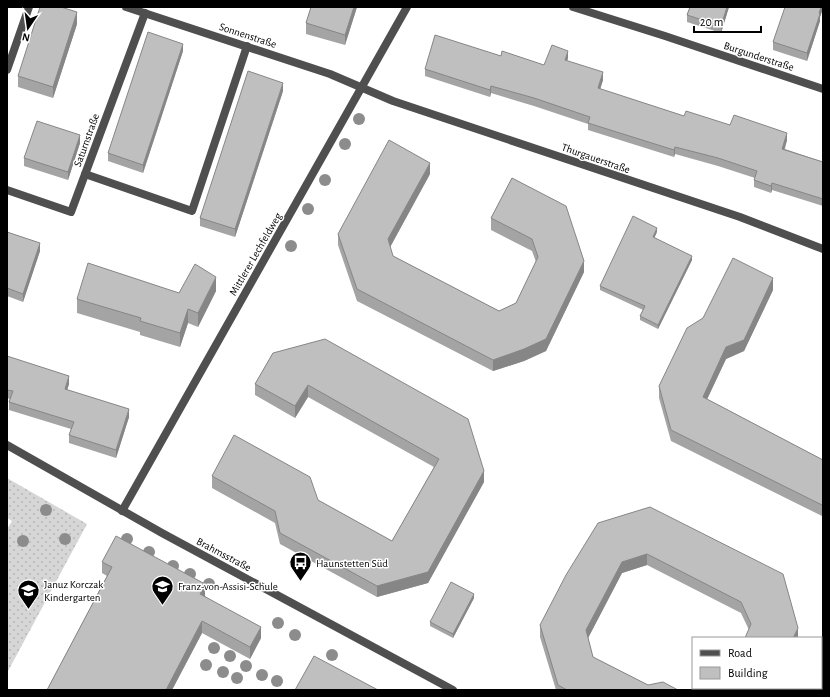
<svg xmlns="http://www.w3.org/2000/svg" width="830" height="697" font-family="'Alegreya Sans',sans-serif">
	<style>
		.grass { fill: url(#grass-dots) }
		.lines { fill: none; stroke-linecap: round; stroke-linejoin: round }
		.minor { stroke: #4f4f4f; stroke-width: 8 }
		.tree { fill: #8c8c8c }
		.wall { fill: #a4a4a4 }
		.shaded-wall { fill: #868686 }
		.building { fill: #bfbfbf; stroke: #868686 }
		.labels { text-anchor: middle; stroke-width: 3; stroke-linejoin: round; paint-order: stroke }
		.street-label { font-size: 11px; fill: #000; stroke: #fff }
		.poi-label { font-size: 11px; fill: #000; stroke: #fff; text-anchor: start }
	</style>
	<defs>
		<pattern id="grass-dots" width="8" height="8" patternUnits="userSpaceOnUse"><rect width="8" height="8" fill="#d6d6d6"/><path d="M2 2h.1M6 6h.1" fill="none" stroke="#b6b6b6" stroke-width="1.8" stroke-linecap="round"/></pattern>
	</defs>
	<rect width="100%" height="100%" fill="#fff"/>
	<polygon class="grass" points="7,478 87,524 7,673 7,529 12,521 7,518"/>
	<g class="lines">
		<g class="minor">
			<polyline points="126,7 330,74 393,101 740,217 823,249"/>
			<polyline points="573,7 665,36 823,89"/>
			<polyline points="7,70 29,7"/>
			<polyline points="85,174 192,211 247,46"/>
			<polyline points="7,190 71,212 145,13"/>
			<polyline points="7,445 162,533 453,690"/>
			<polyline points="122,511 407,7"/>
		</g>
	</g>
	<g class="tree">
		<circle cx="359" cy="119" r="6"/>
		<circle cx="345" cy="144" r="6"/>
		<circle cx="325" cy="180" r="6"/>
		<circle cx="308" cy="209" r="6"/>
		<circle cx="291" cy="246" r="6"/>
		<circle cx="46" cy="510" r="6"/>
		<circle cx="65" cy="539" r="6"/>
		<circle cx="127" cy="539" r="6"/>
		<circle cx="23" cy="541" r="6"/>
		<circle cx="149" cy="552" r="6"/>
		<circle cx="173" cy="566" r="6"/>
		<circle cx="190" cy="574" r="6"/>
		<circle cx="209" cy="584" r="6"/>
		<circle cx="278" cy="623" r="6"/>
		<circle cx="295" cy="635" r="6"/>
		<circle cx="214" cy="648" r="6"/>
		<circle cx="332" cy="655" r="6"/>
		<circle cx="230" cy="656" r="6"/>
		<circle cx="206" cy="665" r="6"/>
		<circle cx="246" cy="666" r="6"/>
		<circle cx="223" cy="672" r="6"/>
		<circle cx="262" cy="675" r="6"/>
		<circle cx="237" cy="678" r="6"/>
		<circle cx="277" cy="681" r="6"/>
	</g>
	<g class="wall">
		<polygon points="311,7 357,7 345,45 306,34 306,23"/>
		<polygon points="690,7 729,7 721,33 687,22 687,15"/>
		<polygon points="823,7 820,17 820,21 807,61 773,50 773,42"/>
		<polygon points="77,24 53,98 18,87 18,76"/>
		<polygon points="183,51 143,173 108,161 108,153"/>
		<polygon points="501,56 544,65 568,58 567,61 603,80 600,89 684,116 730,125 787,140 785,149 823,162 823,206 772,190 771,193 754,187 754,180 755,178 718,166 675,154 674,157 588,130 588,124 534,106 491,93 490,97 425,76 425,69"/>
		<polygon points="283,91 235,237 200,226 200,218"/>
		<polygon points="80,143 68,180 24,166 24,158"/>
		<polygon points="430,174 390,247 393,256 499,311 516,303 536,262 532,251 491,230 491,218 512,178 584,272 546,351 524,361 493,371 357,301 338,245 338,234"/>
		<polygon points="7,232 40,251 23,302 7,296"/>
		<polygon points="657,232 654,237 692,260 658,329 640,320 640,316 643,310 600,290 600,286"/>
		<polygon points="773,290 744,351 726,359 707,399 823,460 823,516 822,516 671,441 659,398 659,386"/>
		<polygon points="216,291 198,327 188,323 180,347 140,335 140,332 77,313 77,299 179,293"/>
		<polygon points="273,353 484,482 428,583 377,597 280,544 275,523 212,488 212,476 318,500 392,541 434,467 308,397 295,418 255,395 255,384"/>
		<polygon points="7,356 69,384 67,390 129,417 116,458 69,443 69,435 71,429 9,410 9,402 10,399 7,398"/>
		<polygon points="650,507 798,638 749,630 741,613 647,565 622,573 588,638 593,657 648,685 678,690 556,690 540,637 540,625"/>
		<polygon points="102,562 205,596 261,638 250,659 202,633 172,690 47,690 107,576 102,573"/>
		<polygon points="474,598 453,638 430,626 430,622"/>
	</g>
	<g class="shaded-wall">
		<polygon points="354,7 357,7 345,45 345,35"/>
		<polygon points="727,7 729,7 721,33 721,26"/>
		<polygon points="821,7 823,7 823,9 820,17 820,21 807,61 807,53"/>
		<polygon points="77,12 77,24 53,98 53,87"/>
		<polygon points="183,44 183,51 143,173 143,165"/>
		<polygon points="568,51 568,58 565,67 565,60"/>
		<polygon points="603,72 603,80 598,96 598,88"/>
		<polygon points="283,83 283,91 235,237 235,229"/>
		<polygon points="491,86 491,93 490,97 490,90"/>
		<polygon points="787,133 787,140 782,156 782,149"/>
		<polygon points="80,135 80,143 68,180 68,172"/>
		<polygon points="675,147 675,154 674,157 674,150"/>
		<polygon points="430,163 430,174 388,251 388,239"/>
		<polygon points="772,183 772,190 771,193 771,186"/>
		<polygon points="657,228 657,232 653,241 653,237"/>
		<polygon points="40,243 40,251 23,302 23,294"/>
		<polygon points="692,256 692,260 658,329 658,325"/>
		<polygon points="584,261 584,272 546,351 524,361 493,371 493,360"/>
		<polygon points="216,277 216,291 198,327 198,313"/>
		<polygon points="773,278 773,290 744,351 726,359 703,408 703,397 726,347"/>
		<polygon points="188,309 188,323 180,347 180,333"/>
		<polygon points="69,376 69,384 65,397 65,389"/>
		<polygon points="308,385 308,397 295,418 295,406"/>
		<polygon points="129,409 129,417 116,458 116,450"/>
		<polygon points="484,471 484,482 428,583 377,597 377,586"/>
		<polygon points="823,504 823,516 822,516 822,505"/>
		<polygon points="647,554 647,565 622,573 586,642 586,630 622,562"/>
		<polygon points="205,584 205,596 200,605 200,594"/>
		<polygon points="474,594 474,598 453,638 453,634"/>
		<polygon points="202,621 202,633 172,690 166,690"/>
		<polygon points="261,627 261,638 250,659 250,647"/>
		<polygon points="798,628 798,638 793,638"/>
	</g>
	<g class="building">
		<polygon points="40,7 61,7 77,12 53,87 18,76"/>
		<polygon points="311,7 354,7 345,35 306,23"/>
		<polygon points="690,7 727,7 721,26 687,15"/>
		<polygon points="785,7 821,7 819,13 820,14 807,53 773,42"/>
		<polygon points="148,32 183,44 143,165 108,153"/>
		<polygon points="435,35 501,56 502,51 544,65 552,45 568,51 565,60 603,72 598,88 684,116 686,111 730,125 734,115 787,133 782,149 823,162 823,199 772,183 771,186 754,180 757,171 718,158 675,147 674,150 588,123 590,117 534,98 491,86 490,90 425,69"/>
		<polygon points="248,71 283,83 235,229 200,218"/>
		<polygon points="37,121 80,135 68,172 24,158"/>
		<polygon points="389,140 430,163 388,239 393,256 499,311 516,303 538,257 532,239 491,218 512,178 566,206 584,261 546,339 524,349 493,360 357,289 338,234"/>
		<polygon points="633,216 657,228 653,237 692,256 658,325 640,316 645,306 600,286"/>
		<polygon points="7,232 40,243 23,294 7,288"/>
		<polygon points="733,258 773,278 744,340 726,347 703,397 823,460 823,504 822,505 671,430 659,386 687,328 703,318"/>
		<polygon points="88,263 179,293 195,264 216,277 198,313 188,309 180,333 140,321 141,318 77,299"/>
		<polygon points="325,339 468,419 484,471 428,572 377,586 280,533 275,511 212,476 234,435 310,477 318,500 392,541 439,459 308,385 295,406 255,384 273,353"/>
		<polygon points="7,356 69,376 65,389 129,409 116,450 69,435 74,422 9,402 13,391 7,390"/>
		<polygon points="650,507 783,574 798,628 793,638 745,638 751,624 741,602 647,554 622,562 586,630 593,657 648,685 663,682 678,690 567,690 558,685 540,625 566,575 598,523"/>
		<polygon points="116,536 205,584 200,594 261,627 250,647 202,621 166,690 47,690 112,567 102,562"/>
		<polygon points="451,582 474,594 453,634 430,622"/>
		<polygon points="314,656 378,690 295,690"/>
	</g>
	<defs>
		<symbol id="bus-pin" viewBox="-11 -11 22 30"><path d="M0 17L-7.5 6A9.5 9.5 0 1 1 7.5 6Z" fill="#000" stroke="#fff"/><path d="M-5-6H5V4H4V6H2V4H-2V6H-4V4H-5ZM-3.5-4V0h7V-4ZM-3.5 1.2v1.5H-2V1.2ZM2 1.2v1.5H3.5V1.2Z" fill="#fff"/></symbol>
		<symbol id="school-pin" viewBox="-11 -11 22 30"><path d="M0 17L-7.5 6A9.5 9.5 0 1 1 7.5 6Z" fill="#000" stroke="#fff"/><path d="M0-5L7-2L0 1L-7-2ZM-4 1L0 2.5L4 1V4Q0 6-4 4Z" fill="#fff"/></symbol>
	</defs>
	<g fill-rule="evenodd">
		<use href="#bus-pin" x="288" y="550" width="25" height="34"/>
		<use href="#school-pin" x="150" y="574" width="25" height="34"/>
		<use href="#school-pin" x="16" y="578" width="25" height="34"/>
	</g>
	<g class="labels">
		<g class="street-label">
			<text transform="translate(248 35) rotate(18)" y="4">Sonnenstraße</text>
			<text transform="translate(759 56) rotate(18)" y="4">Burgunderstraße</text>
			<text transform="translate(86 140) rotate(-70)" y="4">Saturnstraße</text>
			<text transform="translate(596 158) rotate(19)" y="4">Thurgauerstraße</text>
			<text transform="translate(255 254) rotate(-60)" y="4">Mittlerer Lechfeldweg</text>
			<text transform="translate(224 554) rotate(28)" y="4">Brahmsstraße</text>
		</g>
		<g class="poi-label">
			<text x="316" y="567">Haunstetten Süd</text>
			<text x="44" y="588">Januz Korczak<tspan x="44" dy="13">Kindergarten</tspan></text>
			<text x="178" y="590">Franz-von-Assisi-Schule</text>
		</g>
	</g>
	<rect width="830" height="697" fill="none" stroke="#000000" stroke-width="16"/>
	<rect x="692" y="637" width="130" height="52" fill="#ffffff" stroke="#999999"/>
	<rect x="700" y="650" width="20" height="6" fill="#4f4f4f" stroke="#999999"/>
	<text x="728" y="657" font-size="12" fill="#000000">Road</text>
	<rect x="700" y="667" width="20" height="12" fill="#bfbfbf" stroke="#999999"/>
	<text x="728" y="677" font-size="12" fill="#000000">Building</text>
	<g transform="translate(28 28) rotate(193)" stroke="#ffffff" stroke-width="3" paint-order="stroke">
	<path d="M0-3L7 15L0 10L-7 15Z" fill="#000000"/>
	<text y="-6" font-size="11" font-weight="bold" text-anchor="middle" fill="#000000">N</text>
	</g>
	<path d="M694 26v6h67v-6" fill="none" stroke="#000000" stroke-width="2"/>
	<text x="700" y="26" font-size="12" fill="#000000" stroke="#ffffff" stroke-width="3" paint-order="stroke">20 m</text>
</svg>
